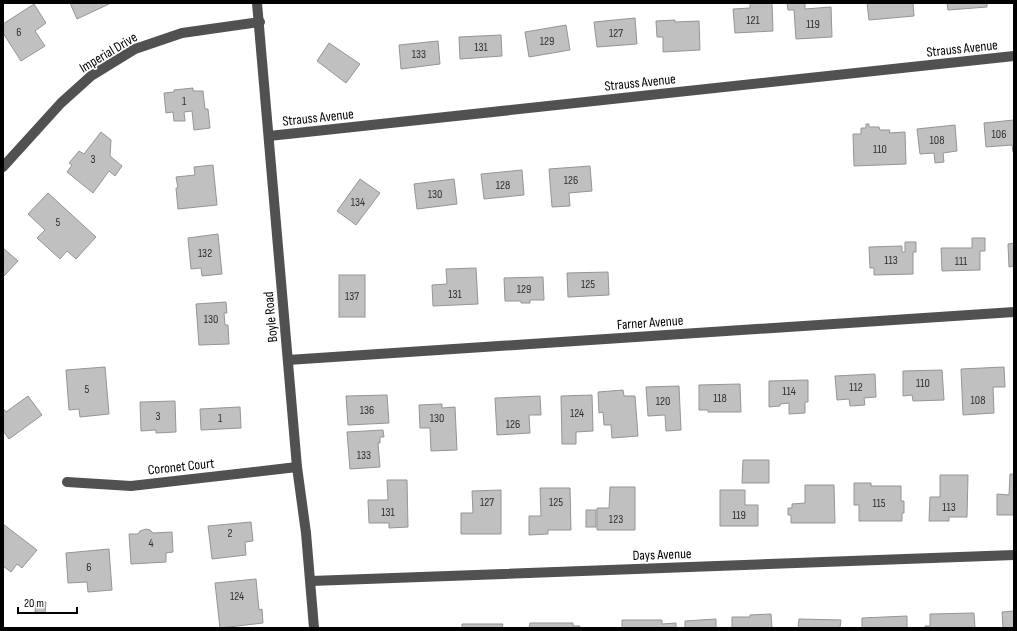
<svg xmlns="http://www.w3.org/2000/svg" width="1017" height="631" font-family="'Sofia Sans Condensed',sans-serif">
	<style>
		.building { fill: #c0c0c0; stroke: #959595 }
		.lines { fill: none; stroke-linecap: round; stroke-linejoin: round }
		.minor { stroke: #515151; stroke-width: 10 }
		.labels { text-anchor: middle; stroke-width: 3; stroke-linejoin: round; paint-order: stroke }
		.number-label { font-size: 12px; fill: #303030 }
		.street-label { font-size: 14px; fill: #000; stroke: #fff }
	</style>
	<rect width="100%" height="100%" fill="#fff"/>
	<g class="building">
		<polygon points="70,3 108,3 109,4 77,19"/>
		<polygon points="750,3 772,3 773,31 735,33 733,9 750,8"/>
		<polygon points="787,3 805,3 805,9 831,7 832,37 796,39 794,10 788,10"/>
		<polygon points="867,3 913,3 914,16 869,20"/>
		<polygon points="947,3 987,3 987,7 948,10"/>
		<polygon points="34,4 46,23 35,31 45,46 21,61 3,33 3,24"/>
		<polygon points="635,18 637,44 597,47 594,22"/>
		<polygon points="675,20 675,22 699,21 700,50 663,52 663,37 657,37 656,21"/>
		<polygon points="566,25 570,50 529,57 525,32"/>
		<polygon points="501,35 502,56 460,59 459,37"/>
		<polygon points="438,41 440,64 401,69 399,45"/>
		<polygon points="329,43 360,64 346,83 317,61"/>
		<polygon points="193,88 193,91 203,91 205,109 208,109 210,128 194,130 192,111 184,112 185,121 174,121 173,112 166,113 164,93 174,92 174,90"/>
		<polygon points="1014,120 1014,152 1013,152 1012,145 986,147 984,123"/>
		<polygon points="866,124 869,124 869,127 879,127 880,130 890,130 889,133 905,132 906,164 854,166 853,134 861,134 861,128 866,128"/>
		<polygon points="955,125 957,151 943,153 944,162 935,163 934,153 920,154 917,129"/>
		<polygon points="101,132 111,140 110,156 122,166 115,176 109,171 93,193 67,172 72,165 69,163 79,151 84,154"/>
		<polygon points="213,165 217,205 178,209 176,188 178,188 176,177 195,175 194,167"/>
		<polygon points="590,166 592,191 569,193 570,206 552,207 549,169"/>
		<polygon points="522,170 524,195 484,199 481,174"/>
		<polygon points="360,179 380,193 356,225 337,211"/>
		<polygon points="454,179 457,204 417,209 414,184"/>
		<polygon points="48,193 96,237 76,259 67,251 60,259 37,238 45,230 28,214"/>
		<polygon points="218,234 222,274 202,276 201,268 191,269 188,238"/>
		<polygon points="972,238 985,238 985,251 980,251 980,270 942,271 941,248 972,248"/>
		<polygon points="905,242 916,242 916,252 913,252 913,274 874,275 874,268 870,268 869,247 902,246 902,252 905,252"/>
		<polygon points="1014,243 1014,266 1009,267 1008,244"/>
		<polygon points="3,248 18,261 3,277"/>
		<polygon points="476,268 478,304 433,306 432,285 447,284 446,269"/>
		<polygon points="608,272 609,295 568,297 567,273"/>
		<rect x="339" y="275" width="26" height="42"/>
		<polygon points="543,277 544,300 530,300 530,303 521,303 521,301 505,301 504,278"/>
		<polygon points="226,302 227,313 224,313 225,325 228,325 229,344 199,345 196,304"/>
		<polygon points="105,367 109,414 80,417 79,409 69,410 66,370"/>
		<polygon points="1004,367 1005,387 993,387 994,413 963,415 961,369"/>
		<polygon points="942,370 944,400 913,401 912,395 903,396 903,371"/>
		<polygon points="875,374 876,397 864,398 865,405 850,406 849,399 837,400 835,376"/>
		<polygon points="808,380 808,402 805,402 805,413 789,414 789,403 780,404 780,406 769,407 769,381"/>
		<polygon points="740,384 741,412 708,412 708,410 699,410 699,385"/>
		<polygon points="679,386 681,430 666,431 665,415 648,416 646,387"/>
		<polygon points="623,390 624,396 635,396 638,436 612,438 611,425 604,425 603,412 599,413 598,392"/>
		<polygon points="387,395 389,423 348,425 346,396"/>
		<polygon points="592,395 593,431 576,432 576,444 562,444 561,396"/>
		<polygon points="28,396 42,415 9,439 3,431 3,408 6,412"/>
		<polygon points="540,396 541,415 529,415 530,433 497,435 495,398"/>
		<polygon points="175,401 176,432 156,433 156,430 141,431 140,402"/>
		<polygon points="442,404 442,408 455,407 457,450 431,451 430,428 420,428 419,405"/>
		<polygon points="240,407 241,428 201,430 200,409"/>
		<polygon points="383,430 384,437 380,437 380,443 378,443 380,467 350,469 347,432"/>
		<polygon points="743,460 769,460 769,483 742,483"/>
		<polygon points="1010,474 1014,474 1014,515 997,515 997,494 1009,495"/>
		<polygon points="940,475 968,475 967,517 949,517 949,521 929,521 930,497 940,497"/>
		<polygon points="387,480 407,480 408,527 389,528 389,523 369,523 368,500 388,500"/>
		<polygon points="854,483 871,483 871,486 901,486 901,501 904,501 904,513 902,513 902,521 859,521 859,505 854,505"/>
		<polygon points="805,485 834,485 835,523 791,523 791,515 788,515 788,508 792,508 792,504 805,503"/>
		<polygon points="610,487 635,487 635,530 597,530 597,508 609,508"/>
		<polygon points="540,488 570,488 571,530 548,530 548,534 529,535 529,516 541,516"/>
		<polygon points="501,490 501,534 461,534 461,513 473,513 472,491"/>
		<polygon points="720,490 745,490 745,505 758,505 758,526 720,526"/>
		<rect x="586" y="510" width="10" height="17"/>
		<polygon points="251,522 253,541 245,542 246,555 212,559 208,526"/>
		<polygon points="3,524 37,550 22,568 17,564 11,572 3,566"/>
		<polygon points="146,529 150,530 153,533 172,532 173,552 166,553 166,562 131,564 129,534 138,534 140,531"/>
		<polygon points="109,549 112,590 88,592 87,582 68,583 66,553"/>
		<polygon points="256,579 259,610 262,609 263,623 220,628 215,583"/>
		<polygon points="36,601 46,602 45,613 35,612"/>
		<polygon points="1014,611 1014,628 1003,628 1002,612"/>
		<polygon points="974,613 975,628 925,628 925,626 930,626 930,614"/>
		<polygon points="771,614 772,628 732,628 732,617 750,617 750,615"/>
		<polygon points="907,616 907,628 862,628 862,618"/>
		<polygon points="716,619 716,628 685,628 685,621"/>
		<polygon points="799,619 841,620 840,628 798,628"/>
		<polygon points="622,620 662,620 662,624 676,623 676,628 622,628"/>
		<polygon points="530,623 573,623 573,626 580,626 579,628 529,628"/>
		<polygon points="462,624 503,624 502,628 462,628"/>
	</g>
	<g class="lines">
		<g class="minor">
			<polyline points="257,3 297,467 306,533 314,628"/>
			<polyline points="269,136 1014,56"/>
			<polyline points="3,167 61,103 91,76 135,49 182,33 260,22"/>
			<polyline points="288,360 1014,312"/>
			<polyline points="67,482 131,486 297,467"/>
			<polyline points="311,581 1014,555"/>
		</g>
	</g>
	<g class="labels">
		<g class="number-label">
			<text x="753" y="24">121</text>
			<text x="813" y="28">119</text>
			<text x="19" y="36">6</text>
			<text x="616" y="37">127</text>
			<text x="547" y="45">129</text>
			<text x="481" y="51">131</text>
			<text x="419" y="58">133</text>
			<text x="184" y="105">1</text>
			<text x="999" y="138">106</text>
			<text x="937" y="144">108</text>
			<text x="880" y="153">110</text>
			<text x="93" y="163">3</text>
			<text x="571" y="184">126</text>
			<text x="503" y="189">128</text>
			<text x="435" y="198">130</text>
			<text x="358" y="206">134</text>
			<text x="58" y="226">5</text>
			<text x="205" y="257">132</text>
			<text x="891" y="264">113</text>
			<text x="961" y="265">111</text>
			<text x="588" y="288">125</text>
			<text x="524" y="293">129</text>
			<text x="455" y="298">131</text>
			<text x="352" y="300">137</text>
			<text x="211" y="323">130</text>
			<text x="923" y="387">110</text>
			<text x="856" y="391">112</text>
			<text x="87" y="393">5</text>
			<text x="789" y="395">114</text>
			<text x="720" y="402">118</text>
			<text x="978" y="404">108</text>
			<text x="663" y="405">120</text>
			<text x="367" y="414">136</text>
			<text x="577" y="417">124</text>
			<text x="158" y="420">3</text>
			<text x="220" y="422">1</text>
			<text x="437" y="422">130</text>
			<text x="513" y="428">126</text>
			<text x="364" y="459">133</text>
			<text x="487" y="506">127</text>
			<text x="556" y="506">125</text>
			<text x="879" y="507">115</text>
			<text x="949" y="511">113</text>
			<text x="388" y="516">131</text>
			<text x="739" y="519">119</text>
			<text x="616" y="523">123</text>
			<text x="230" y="537">2</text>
			<text x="151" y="547">4</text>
			<text x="89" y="571">6</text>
			<text x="237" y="600">124</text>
		</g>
		<g class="street-label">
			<text transform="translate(962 48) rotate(-6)" y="5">Strauss Avenue</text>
			<text transform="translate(108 52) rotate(-31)" y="5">Imperial Drive</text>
			<text transform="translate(640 82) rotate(-6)" y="5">Strauss Avenue</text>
			<text transform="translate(318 117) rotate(-6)" y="5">Strauss Avenue</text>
			<text transform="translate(270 317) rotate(-95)" y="5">Boyle Road</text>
			<text transform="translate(650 322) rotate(-4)" y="5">Farner Avenue</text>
			<text transform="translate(181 466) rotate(-6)" y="5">Coronet Court</text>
			<text transform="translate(662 554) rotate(-2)" y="5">Days Avenue</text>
		</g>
	</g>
	<rect width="1017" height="631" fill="none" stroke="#000000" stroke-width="8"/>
	<path d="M18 607v6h59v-6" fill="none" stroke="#000000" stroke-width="2"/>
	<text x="24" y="607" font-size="12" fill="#000000" stroke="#ffffff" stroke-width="3" paint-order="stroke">20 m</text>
</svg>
